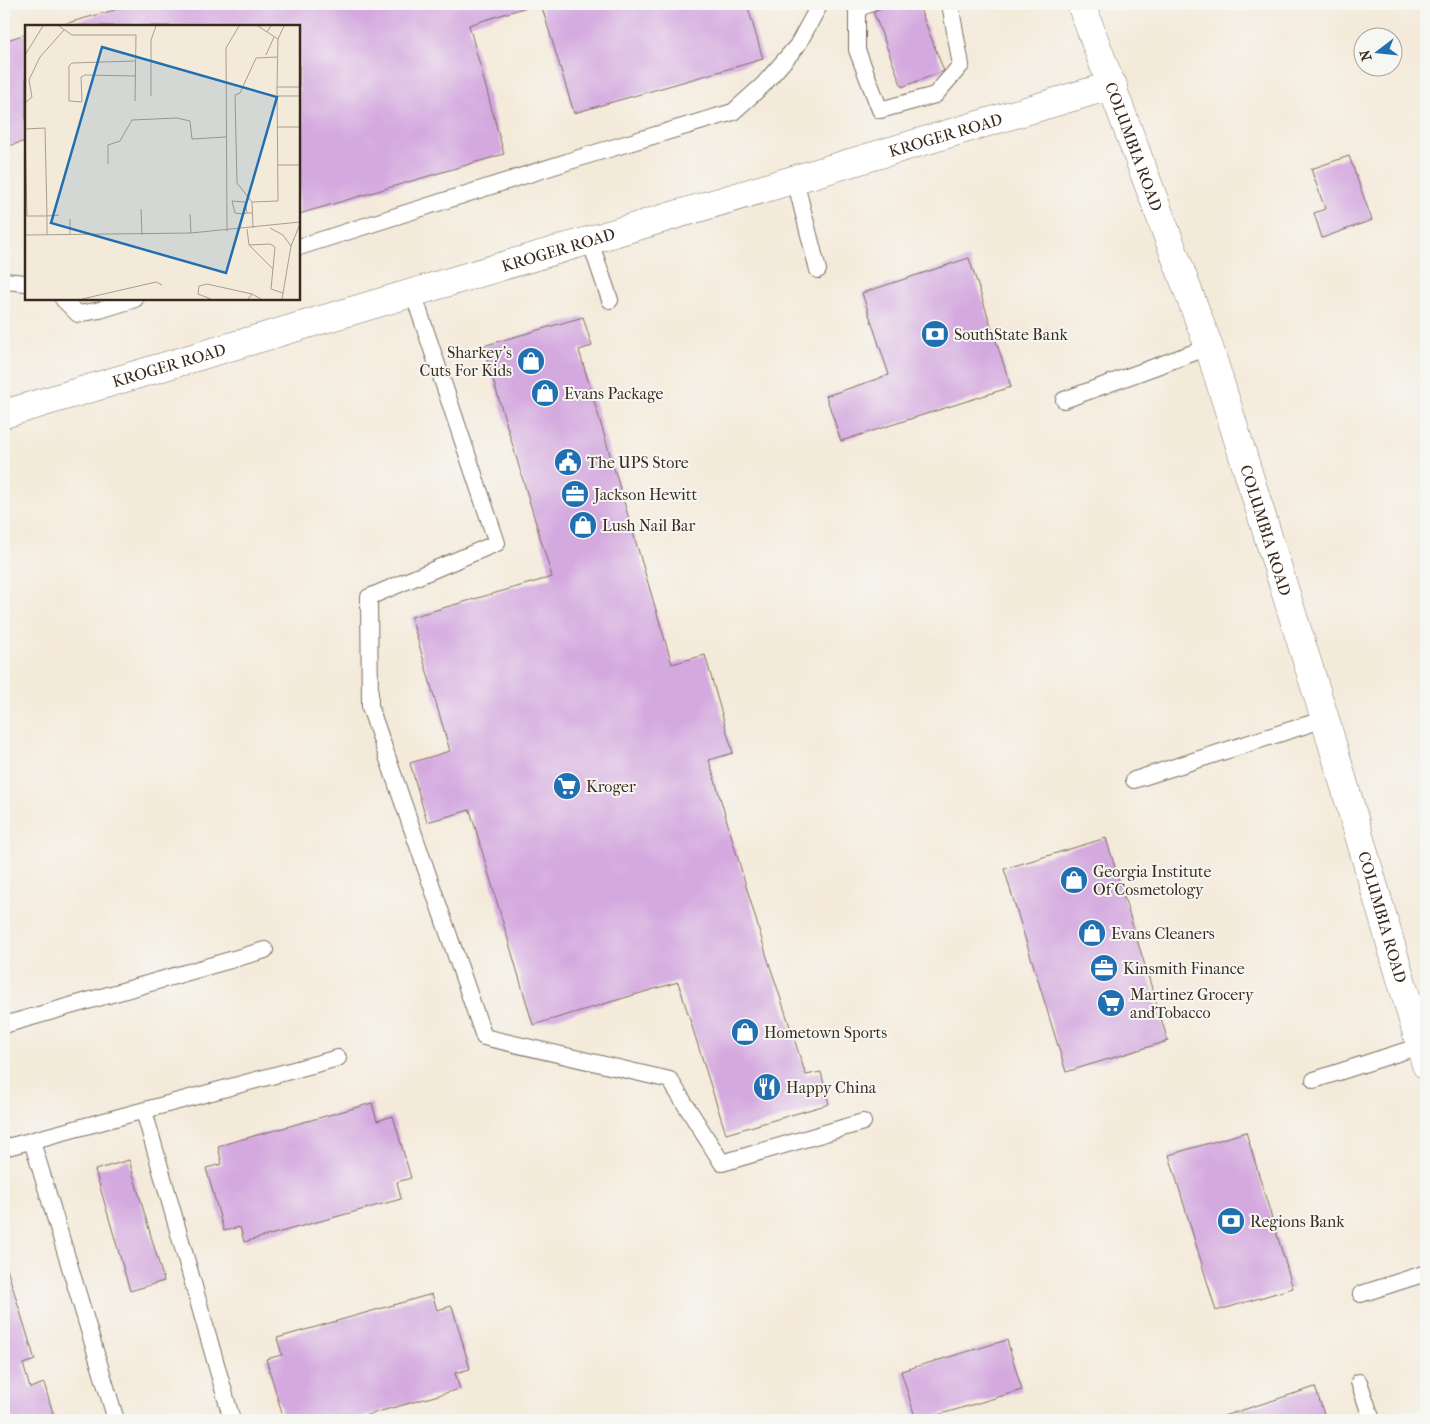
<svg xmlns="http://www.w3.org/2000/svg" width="1430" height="1424" font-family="'IM FELL French Canon',serif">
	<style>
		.building { fill: #d4a9df }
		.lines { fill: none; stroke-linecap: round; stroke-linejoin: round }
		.lane-casing { stroke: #7c6d60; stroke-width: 18 }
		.street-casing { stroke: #7c6d60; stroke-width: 29 }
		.secondary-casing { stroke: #7c6d60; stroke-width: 29 }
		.lane { stroke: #fff; stroke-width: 16 }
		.street { stroke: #fff; stroke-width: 28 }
		.secondary { stroke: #fff; stroke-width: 28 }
		.labels { text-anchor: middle; stroke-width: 4; stroke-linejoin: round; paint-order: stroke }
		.street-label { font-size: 16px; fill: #3b2a1e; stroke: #f6f6f2 }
		.poi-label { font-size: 16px; fill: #3b2a1e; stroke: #f6f6f2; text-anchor: start }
		.inset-road { fill: none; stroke: #aa9d8f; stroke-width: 1 }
		.view { fill: #1f6fb2; fill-opacity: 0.15; stroke: #1f6fb2; stroke-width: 2.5 }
		.inset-edge { fill: none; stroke: #3b2a1e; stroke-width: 2.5 }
	</style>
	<rect width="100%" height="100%" fill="#f6f6f2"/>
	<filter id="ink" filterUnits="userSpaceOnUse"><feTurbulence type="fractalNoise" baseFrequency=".02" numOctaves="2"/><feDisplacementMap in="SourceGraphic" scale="10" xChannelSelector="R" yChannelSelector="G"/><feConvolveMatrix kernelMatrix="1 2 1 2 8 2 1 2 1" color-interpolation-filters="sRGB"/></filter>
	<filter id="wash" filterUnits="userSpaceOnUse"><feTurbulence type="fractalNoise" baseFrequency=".0096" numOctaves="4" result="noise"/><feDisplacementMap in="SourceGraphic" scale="20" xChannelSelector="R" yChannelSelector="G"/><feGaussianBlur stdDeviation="1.12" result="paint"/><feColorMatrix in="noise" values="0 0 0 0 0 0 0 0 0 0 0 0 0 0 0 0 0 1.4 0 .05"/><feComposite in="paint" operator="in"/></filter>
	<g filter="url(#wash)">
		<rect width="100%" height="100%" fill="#f4eada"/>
		<g id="blocks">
			<g class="building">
				<polygon points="136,4 536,4 469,25 504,154 299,214 299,26 57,26"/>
				<polygon points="541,4 747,4 763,59 574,113"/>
				<polygon points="892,4 918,4 944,71 902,87 873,11"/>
				<polygon points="26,34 26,141 4,147 4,41"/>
				<polygon points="1349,156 1372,220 1322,238 1314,213 1325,209 1311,169"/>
				<polygon points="969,258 1011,387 841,441 826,396 889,375 862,293"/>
				<polygon points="583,317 592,346 579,350 672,664 705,655 733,753 709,760 767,957 806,1075 821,1072 829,1104 726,1134 678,982 533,1025 470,810 427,822 410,763 450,751 411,617 552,577 483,346"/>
				<polygon points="1106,838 1168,1041 1066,1072 1004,869"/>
				<polygon points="372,1103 377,1121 393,1116 411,1178 397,1182 401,1199 244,1242 240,1227 224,1231 206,1168 222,1164 218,1146"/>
				<polygon points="1246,1132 1293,1288 1216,1311 1169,1155"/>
				<polygon points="129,1160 164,1281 130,1291 95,1170"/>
				<polygon points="4,1259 35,1360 23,1364 30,1388 44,1383 55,1420 4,1420"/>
				<polygon points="432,1294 437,1310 452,1306 470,1369 455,1373 460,1389 349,1420 299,1420 299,1418 284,1420 266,1359 282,1355 277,1338"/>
				<polygon points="1007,1340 1022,1390 921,1420 916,1420 901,1371"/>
				<polygon points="1315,1387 1326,1420 1211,1420"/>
			</g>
		</g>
	</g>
	<g filter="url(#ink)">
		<use href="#blocks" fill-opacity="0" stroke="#7c6d60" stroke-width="1"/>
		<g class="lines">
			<defs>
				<g id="lane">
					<polyline points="869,4 857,9 857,50 880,110 935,95 961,65 950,4"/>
					<polyline points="795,180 818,270"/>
					<polyline points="590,241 610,300"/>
					<polyline points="299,247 592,154 733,112 763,85 797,46 820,4"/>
					<polyline points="4,281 26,283"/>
					<polyline points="413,293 497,543 369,597 370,707 484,1037 670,1080 722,1163 863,1122"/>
					<polyline points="63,299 78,314 100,310 135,299"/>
					<polyline points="1064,400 1209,347"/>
					<polyline points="1134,780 1325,719"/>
					<polyline points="4,1025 265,950"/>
					<polyline points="1314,1080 1420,1046"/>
					<polyline points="144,1111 232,1420"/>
					<polyline points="32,1141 116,1420"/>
					<polyline points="4,1148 338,1058"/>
					<polyline points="1361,1294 1426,1273"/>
					<polyline points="1359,1382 1372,1420"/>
				</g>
				<g id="street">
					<path id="s1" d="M 4,414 L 1113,85"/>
				</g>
				<g id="secondary">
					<path id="s2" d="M 1081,4 L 1209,347 L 1325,719 L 1426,1065"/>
				</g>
			</defs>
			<use href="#lane" class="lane-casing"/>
			<use href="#street" class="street-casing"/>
			<use href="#secondary" class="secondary-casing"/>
			<use href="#lane" class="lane"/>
			<use href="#street" class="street"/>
			<use href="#secondary" class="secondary"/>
		</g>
	</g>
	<defs>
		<symbol id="bank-disc" viewBox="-11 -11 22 22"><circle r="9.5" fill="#1f6fb2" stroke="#f6f6f2"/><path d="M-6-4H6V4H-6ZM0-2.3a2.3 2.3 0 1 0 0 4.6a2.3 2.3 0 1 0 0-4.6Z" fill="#fff"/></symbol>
		<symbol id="shop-disc" viewBox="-11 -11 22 22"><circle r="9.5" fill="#1f6fb2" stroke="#f6f6f2"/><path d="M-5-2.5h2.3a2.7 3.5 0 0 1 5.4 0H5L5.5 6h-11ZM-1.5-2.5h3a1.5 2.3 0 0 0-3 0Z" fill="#fff"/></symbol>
		<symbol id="civic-disc" viewBox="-11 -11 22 22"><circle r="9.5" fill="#1f6fb2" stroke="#f6f6f2"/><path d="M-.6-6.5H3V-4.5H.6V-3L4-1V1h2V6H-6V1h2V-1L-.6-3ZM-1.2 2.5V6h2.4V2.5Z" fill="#fff"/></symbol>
		<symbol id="office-disc" viewBox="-11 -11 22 22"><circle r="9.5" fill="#1f6fb2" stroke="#f6f6f2"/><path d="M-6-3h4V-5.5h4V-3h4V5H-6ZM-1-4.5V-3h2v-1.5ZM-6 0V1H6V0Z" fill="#fff"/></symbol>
		<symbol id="supermarket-disc" viewBox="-11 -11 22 22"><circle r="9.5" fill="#1f6fb2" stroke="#f6f6f2"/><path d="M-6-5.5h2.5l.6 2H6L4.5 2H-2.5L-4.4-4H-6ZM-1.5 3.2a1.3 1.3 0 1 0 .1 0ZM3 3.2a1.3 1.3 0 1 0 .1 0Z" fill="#fff"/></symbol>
		<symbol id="restaurant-disc" viewBox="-11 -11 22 22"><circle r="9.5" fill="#1f6fb2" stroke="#f6f6f2"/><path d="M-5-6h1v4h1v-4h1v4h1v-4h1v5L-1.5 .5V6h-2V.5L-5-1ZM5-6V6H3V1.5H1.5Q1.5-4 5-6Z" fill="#fff"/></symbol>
	</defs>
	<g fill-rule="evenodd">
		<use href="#bank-disc" x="919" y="318" width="32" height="32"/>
		<use href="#shop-disc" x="515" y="345" width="32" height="32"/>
		<use href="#shop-disc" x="529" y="377" width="32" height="32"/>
		<use href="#civic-disc" x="552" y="446" width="32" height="32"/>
		<use href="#office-disc" x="559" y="478" width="32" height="32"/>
		<use href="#shop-disc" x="567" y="509" width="32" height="32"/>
		<use href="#supermarket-disc" x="551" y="770" width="32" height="32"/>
		<use href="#shop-disc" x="1058" y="864" width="32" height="32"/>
		<use href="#shop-disc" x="1076" y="917" width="32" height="32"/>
		<use href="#office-disc" x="1088" y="952" width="32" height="32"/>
		<use href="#supermarket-disc" x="1095" y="987" width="32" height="32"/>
		<use href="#shop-disc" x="729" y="1016" width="32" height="32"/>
		<use href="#restaurant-disc" x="751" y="1071" width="32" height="32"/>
		<use href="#bank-disc" x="1215" y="1205" width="32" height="32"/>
	</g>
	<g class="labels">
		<g class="street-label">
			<text dy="6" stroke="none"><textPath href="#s1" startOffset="982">KROGER ROAD</textPath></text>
			<text dy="6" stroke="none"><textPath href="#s2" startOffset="152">COLUMBIA ROAD</textPath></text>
			<text dy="6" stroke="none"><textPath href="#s1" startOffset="578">KROGER ROAD</textPath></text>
			<text dy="6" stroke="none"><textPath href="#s1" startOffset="172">KROGER ROAD</textPath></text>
			<text dy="6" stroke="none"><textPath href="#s2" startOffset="558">COLUMBIA ROAD</textPath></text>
			<text dy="6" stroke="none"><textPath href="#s2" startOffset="962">COLUMBIA ROAD</textPath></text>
		</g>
		<g class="poi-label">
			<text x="954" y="340">SouthState Bank</text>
			<text x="512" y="358" text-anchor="end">Sharkey's<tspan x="512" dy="18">Cuts For Kids</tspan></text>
			<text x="564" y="399">Evans Package</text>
			<text x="587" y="468">The UPS Store</text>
			<text x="594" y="500">Jackson Hewitt</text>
			<text x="602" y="531">Lush Nail Bar</text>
			<text x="586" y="792">Kroger</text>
			<text x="1093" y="877">Georgia Institute<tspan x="1093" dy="18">Of Cosmetology</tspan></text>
			<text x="1111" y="939">Evans Cleaners</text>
			<text x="1123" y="974">Kinsmith Finance</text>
			<text x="1130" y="1000">Martinez Grocery<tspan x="1130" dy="18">andTobacco</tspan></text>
			<text x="764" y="1038">Hometown Sports</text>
			<text x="786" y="1093">Happy China</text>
			<text x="1250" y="1227">Regions Bank</text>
		</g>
	</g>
	<g transform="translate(25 25)">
		<rect width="275" height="275" fill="#f4eada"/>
		<path class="inset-road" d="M 34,1 L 47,10 L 111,10 L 110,76M 233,1 L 242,7 L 246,1M 242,7 L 253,14 L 259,1M 253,14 L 252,62 L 275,62M 0,30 L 18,1M 241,30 L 249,12M 110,51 L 60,50 L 56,52 L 57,77 L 44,76 L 44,41 L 47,38 L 110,36M 126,71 L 126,15 L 131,1M 252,71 L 275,71M 0,78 L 7,72 L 4,55 L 15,32 L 39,5M 252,102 L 275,102M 83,139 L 83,120 L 95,116 L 107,95 L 152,93 L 165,96 L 167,114 L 201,112M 253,140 L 275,140M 227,177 L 212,158 L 210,70 L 215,68 L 231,33 L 252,32M 116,184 L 117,210M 222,188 L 220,177 L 207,176 L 210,188 L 218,189 L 222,188 L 227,188M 165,189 L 166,208M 45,194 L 45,210M 228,203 L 227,177 L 253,176 L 252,62M 245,203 L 258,210 L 266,221M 222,204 L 224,220 L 245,219 L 250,222 L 246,264 L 258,268M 202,206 L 201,23 L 214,1M 0,210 L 166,208 L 275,197M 22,210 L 22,191 L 20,103 L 0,104 L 2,191 L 22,191 L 34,190M 224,220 L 248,244M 57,274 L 131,257 L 137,260M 186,274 L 173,269 L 174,261 L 182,259 L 227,269M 223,274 L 227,269 L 236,274M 257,274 L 266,221 L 275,199"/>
		<path class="view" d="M 77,22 L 252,72 L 201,248 L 26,198 Z"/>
		<rect width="275" height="275" class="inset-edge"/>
	</g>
	<rect width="1430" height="1424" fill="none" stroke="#f6f6f2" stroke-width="20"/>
	<g transform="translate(1378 52) rotate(254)"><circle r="24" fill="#f6f6f2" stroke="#aba49d"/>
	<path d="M0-4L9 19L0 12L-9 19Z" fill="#1f6fb2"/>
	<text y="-8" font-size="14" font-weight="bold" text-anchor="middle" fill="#3b2a1e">N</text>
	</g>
</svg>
